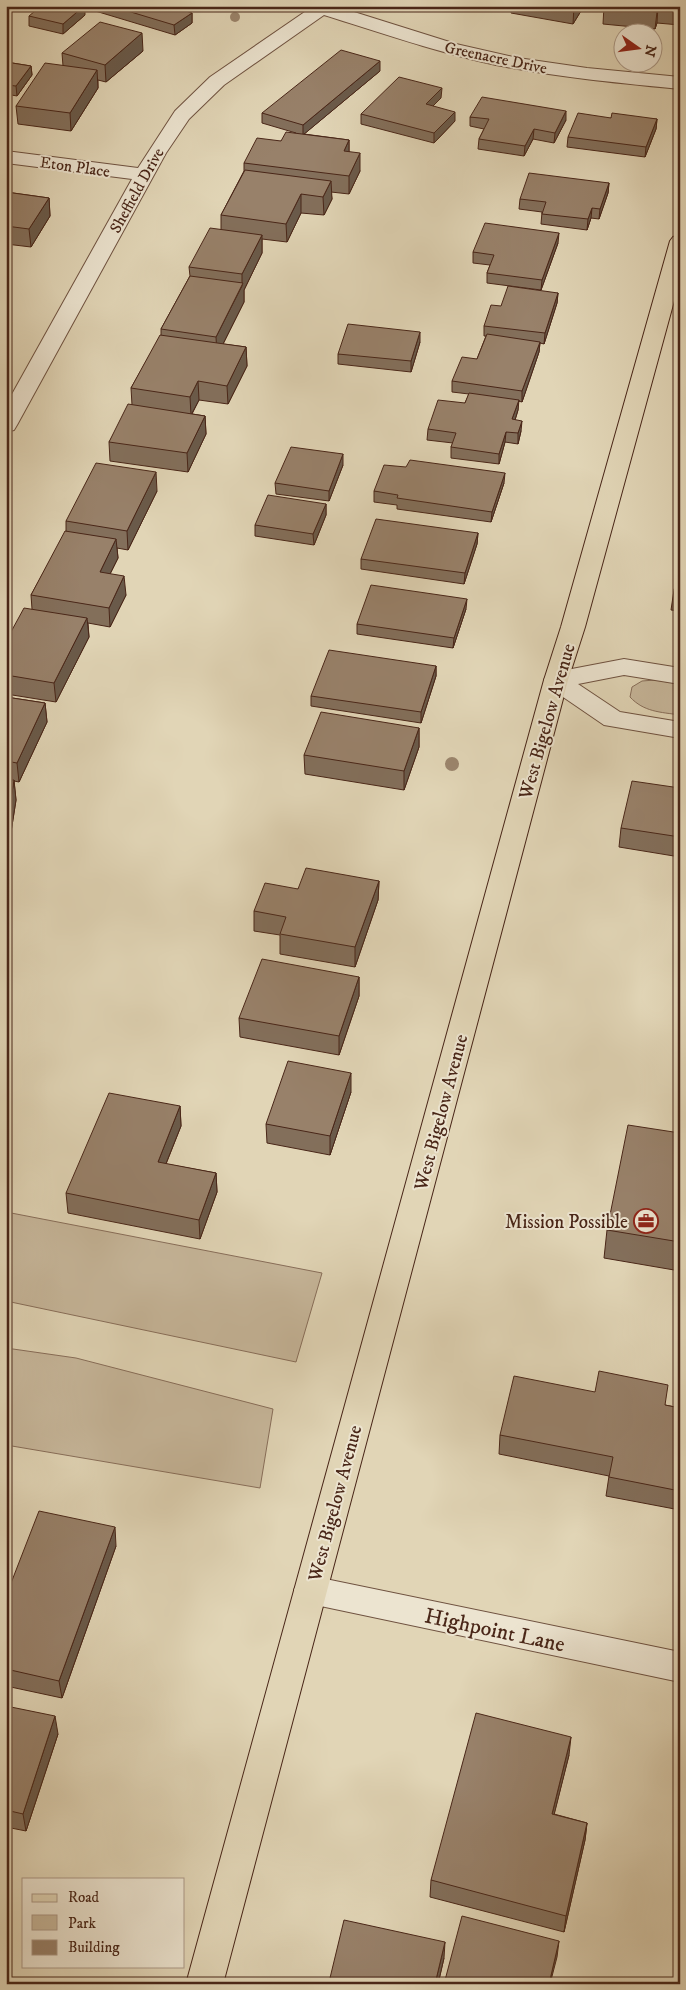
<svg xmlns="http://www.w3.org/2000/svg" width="686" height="1990" font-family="'IM FELL DW Pica',serif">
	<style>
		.green { fill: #c7b79b; stroke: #886e5a }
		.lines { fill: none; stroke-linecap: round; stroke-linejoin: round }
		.minor-casing { stroke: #6f5240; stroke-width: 2 }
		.major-casing { stroke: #492618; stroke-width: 2 }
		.minor { fill: #ece4d0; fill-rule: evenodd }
		.major { fill: #e1d5b6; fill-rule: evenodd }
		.tree { fill: #9b856d }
		.wall { fill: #836f5b; stroke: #492618 }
		.shaded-wall { fill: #6a5a4a; stroke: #492618 }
		.building { fill: #98816a; stroke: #492618 }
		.labels { text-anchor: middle; stroke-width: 4; stroke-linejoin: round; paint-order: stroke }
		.far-street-label { font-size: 16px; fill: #492618; stroke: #ece4d0 }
		.street-label { font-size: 19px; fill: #492618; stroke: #ece4d0 }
		.poi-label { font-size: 19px; fill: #492618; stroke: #ece4d0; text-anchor: end }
		.near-street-label { font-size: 22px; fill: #492618; stroke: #ece4d0 }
	</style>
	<rect width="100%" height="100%" fill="#e1d5b6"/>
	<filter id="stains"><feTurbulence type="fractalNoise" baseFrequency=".004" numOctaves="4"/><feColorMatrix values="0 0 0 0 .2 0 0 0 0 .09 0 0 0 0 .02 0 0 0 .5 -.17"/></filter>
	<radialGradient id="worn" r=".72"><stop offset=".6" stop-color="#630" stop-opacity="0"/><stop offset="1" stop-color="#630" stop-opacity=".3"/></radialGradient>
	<g class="green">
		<path d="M 655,680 L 680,684 L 680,715 C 660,712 644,712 630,697 L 632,687 L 642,681 Z"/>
		<polygon points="6,1212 322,1273 296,1362 6,1301"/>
		<polygon points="6,1348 76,1358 273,1409 260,1488 6,1445"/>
	</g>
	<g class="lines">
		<defs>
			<g id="minor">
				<path d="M 307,6 L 335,6 L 456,44 L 518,58 L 587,68 L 680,77 L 680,89 C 618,83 556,77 496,65 C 437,52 381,33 324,15 L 224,85 L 189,119 L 166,153 L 17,425 L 14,430 L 6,432 L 6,405 L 132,179 L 6,163 L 6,151 L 138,168 L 175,111 L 210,77 L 309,9 Z"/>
				<polygon points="624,659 680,668 680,684 624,675 578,684 620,712 680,722 680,738 604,725 547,686 544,680 547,674 556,672"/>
				<polygon points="311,1576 680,1652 680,1682 311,1604 299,1600 294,1590 299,1580"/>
			</g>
			<polygon id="major" points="680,235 680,279 585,627 568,680 223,1984 186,1984 544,680 561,627 670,241 673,237"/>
		</defs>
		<use href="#minor" class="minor-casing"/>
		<use href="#major" class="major-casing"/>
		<use href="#minor" class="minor"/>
		<use href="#major" class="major"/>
	</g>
	<g class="tree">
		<circle cx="235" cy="17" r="5"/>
		<circle cx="452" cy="764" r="7"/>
	</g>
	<g class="wall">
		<polygon points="92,6 193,6 186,11 192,13 192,23 175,35 92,10"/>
		<polygon points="512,6 584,6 573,24 511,13"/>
		<polygon points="604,6 680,6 680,25 657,23 655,29 603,24"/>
		<polygon points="85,15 63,34 29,26 29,16"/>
		<polygon points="143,51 106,82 98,80 98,88 71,131 18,124 16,106 63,66 62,53"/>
		<polygon points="6,62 31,66 32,75 17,96 6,94"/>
		<polygon points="380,71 304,134 349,140 349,151 360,171 349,194 331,192 332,199 324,215 301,213 287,242 262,239 262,253 244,290 244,302 223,344 246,347 247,366 228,404 199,400 192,414 205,416 206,434 188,472 110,461 109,442 132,405 131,388 161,335 161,329 190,276 189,267 221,229 221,215 244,171 244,163 281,141 296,133 262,123 262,113"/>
		<polygon points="441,98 433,106 455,121 434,143 361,124 361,114"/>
		<polygon points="470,117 566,120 554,143 533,139 524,156 478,149 479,139 484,129 470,126"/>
		<polygon points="611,118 657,119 656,129 645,157 567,147 568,137"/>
		<polygon points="609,183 608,193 599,219 591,218 587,230 541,224 542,212 519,209 520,199"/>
		<polygon points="6,192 49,198 50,216 31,247 6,244"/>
		<polygon points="558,243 541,290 487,283 487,273 490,265 473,263 473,252"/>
		<polygon points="558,293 557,303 544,344 540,343 539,352 522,402 518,401 518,410 515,420 521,431 518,444 505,442 499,464 451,458 451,447 453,443 427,440 428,429 465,403 469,394 452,392 452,381 477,359 486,336 484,336 484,326 501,306"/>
		<polygon points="420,342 411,372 338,364 338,354"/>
		<polygon points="343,465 329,501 276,494 275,483"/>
		<polygon points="504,483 491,522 397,509 397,505 374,502 374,491"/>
		<polygon points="157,491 128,550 117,548 118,558 110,574 126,595 110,627 88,623 89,637 56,702 6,694 6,641 32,609 31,595 66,532 66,521"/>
		<polygon points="326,504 326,515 314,545 255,536 255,525"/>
		<polygon points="478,533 477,544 464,584 361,569 361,559"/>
		<polygon points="680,569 680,611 671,610 674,590"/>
		<polygon points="466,609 453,648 357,634 357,624"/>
		<polygon points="436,666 436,676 421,723 311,706 311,696"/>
		<polygon points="6,697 45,703 47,722 19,782 14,781 16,800 6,864"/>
		<polygon points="419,728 419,747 404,790 305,774 304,755"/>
		<polygon points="680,788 680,857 619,847 621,828"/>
		<polygon points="379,881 378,900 355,967 280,954 280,935 254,931 254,911 298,889"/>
		<polygon points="359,977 359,996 339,1055 240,1037 239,1018"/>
		<polygon points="351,1092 330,1155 267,1143 266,1124"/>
		<polygon points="180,1106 181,1126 166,1164 216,1173 217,1192 200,1239 68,1213 66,1193"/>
		<polygon points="680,1133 680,1271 604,1258 607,1230"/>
		<polygon points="665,1405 680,1408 680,1510 606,1496 609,1476 499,1454 500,1435"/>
		<polygon points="116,1546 62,1698 6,1686 6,1596"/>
		<polygon points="6,1706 58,1734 26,1831 6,1827"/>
		<polygon points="569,1755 554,1814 587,1823 585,1840 564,1932 430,1897 431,1880"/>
		<polygon points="444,1958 438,1984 330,1984 330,1978"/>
	</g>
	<g class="shaded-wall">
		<polygon points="84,6 85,6 85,15 63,34 63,24"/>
		<polygon points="179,6 193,6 177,18 176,8"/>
		<polygon points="574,6 584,6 573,24"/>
		<polygon points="658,6 657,23 655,29 657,12"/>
		<polygon points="192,13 192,23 175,35 174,25"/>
		<polygon points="142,33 143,51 106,82 105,65"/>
		<polygon points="380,61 380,71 303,135 303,125"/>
		<polygon points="31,66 32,75 17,96 16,86"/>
		<polygon points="97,70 98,88 71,131 70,113"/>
		<polygon points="442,88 441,98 425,114 426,104"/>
		<polygon points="566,111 566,120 554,143 555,133"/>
		<polygon points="455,112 455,121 434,143 434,133"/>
		<polygon points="657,119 656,129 645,157 646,147"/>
		<polygon points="534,129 533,139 524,156 525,146"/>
		<polygon points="349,140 349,158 344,151"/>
		<polygon points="360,153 360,171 349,194 349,176"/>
		<polygon points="331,181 332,199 324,215 323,197"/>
		<polygon points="609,183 608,193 599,219 600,209"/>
		<polygon points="301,194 301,213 287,242 286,224"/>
		<polygon points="49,198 50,216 31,247 29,229"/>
		<polygon points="592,208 591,218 587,230 588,219"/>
		<polygon points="559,233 558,243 541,290 542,280"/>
		<polygon points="262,235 262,253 244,290 244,302 217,356 216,337 242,286 242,274"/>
		<polygon points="558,293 557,303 544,344 545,333"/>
		<polygon points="420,332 420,342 411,372 411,361"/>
		<polygon points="540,342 539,352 522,402 522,391"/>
		<polygon points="246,347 247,366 228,404 227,386"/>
		<polygon points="198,381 199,400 191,415 190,397"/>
		<polygon points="519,400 518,410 512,430 512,419"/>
		<polygon points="205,416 206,434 188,472 187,453"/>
		<polygon points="522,421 521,431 518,444 518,433"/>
		<polygon points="506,432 505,442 499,464 499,454"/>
		<polygon points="343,454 343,465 329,501 329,491"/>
		<polygon points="156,472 157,491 128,550 127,531"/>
		<polygon points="505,473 504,483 491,522 492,512"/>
		<polygon points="326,504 326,515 314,545 313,534"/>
		<polygon points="478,533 477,544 464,584 465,573"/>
		<polygon points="116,539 118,558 101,592 100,572"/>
		<polygon points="124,576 126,595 110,627 109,608"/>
		<polygon points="467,599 466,609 453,648 454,638"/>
		<polygon points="87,618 89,637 56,702 54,683"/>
		<polygon points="436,666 436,676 421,723 421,712"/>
		<polygon points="45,703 47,722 19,782 17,763"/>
		<polygon points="419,728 419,747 404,790 404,771"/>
		<polygon points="14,780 16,800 6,864 6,830"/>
		<polygon points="379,881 378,900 355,967 355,947"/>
		<polygon points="359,977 359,996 339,1055 339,1036"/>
		<polygon points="351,1073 351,1092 330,1155 330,1136"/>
		<polygon points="180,1106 181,1126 159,1181 158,1162"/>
		<polygon points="216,1173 217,1192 200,1239 199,1220"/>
		<polygon points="115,1527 116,1546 62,1698 59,1681"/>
		<polygon points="55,1716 58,1734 26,1831 23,1814"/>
		<polygon points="571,1737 569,1755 550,1831 552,1814"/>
		<polygon points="587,1823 585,1840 564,1932 566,1916"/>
		<polygon points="559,1941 557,1957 550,1984 549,1984"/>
		<polygon points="445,1942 444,1958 438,1984 435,1984"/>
	</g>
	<g class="building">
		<polygon points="41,6 84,6 63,24 29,16"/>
		<polygon points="111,6 179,6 176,8 192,13 174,25"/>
		<polygon points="604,6 658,6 657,12"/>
		<polygon points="665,6 680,6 680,8"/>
		<polygon points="100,22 142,33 105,65 62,53"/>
		<polygon points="341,50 380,61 303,125 262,113"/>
		<polygon points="6,62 31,66 16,86 6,85"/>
		<polygon points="45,63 97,70 70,113 16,106"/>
		<polygon points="399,77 442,88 426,104 455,112 434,133 361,114"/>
		<polygon points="482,97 566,111 555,133 534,129 525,146 479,139 489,119 470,117"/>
		<polygon points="578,113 611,118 612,113 657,119 646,147 568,137"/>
		<polygon points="286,132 349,140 344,151 360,153 349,176 244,163 257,138 281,141"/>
		<polygon points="245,170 331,181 323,197 301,194 286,224 221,215"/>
		<polygon points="529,173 609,183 600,209 592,208 588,219 542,214 546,202 520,199"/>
		<polygon points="6,192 49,198 29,229 6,226"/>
		<polygon points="485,223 559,233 542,280 487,273 494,255 473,252"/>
		<polygon points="210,228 262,235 242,274 189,267"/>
		<polygon points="190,276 243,283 216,337 161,329"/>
		<polygon points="508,286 558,293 545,333 484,326 491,305 501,306"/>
		<polygon points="348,324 420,332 411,361 338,354"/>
		<polygon points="487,334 540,342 522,391 452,381 462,357 477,359"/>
		<polygon points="160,335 246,347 227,386 198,381 190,397 131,388"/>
		<polygon points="469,393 519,400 512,419 522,421 518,433 506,432 499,454 451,447 456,433 428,429 438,400 465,403"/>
		<polygon points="128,404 205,416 187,453 109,442"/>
		<polygon points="291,447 343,454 329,491 275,483"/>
		<polygon points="410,460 505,473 492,512 397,498 398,495 374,491 384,465 406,467"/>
		<polygon points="96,463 156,472 127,531 66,521"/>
		<polygon points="268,495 326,504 313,534 255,525"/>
		<polygon points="376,519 478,533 465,573 361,559"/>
		<polygon points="65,531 116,539 100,572 124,576 109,608 31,595"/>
		<polygon points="680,569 680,591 674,590"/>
		<polygon points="371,585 467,599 454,638 357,624"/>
		<polygon points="24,608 87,618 54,683 6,675 6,641"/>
		<polygon points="329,650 436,666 421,712 311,696"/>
		<polygon points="6,697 45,703 17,763 6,761"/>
		<polygon points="321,712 419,728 404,771 304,755"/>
		<polygon points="6,780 14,780 6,830"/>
		<polygon points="632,781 680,788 680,837 621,828"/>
		<polygon points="306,868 379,881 355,947 280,934 286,917 254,911 265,883 298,889"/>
		<polygon points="262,959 359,977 339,1036 239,1018"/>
		<polygon points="288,1061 351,1073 330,1136 266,1124"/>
		<polygon points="109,1093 180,1106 158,1162 216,1173 199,1220 66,1193"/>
		<polygon points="628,1125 680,1133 680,1242 607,1230"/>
		<polygon points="599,1371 668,1385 665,1405 680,1408 680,1491 609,1477 613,1457 500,1435 514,1376 595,1392"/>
		<polygon points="39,1511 115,1527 59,1681 6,1669 6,1596"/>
		<polygon points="6,1706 55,1716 23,1814 6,1810"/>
		<polygon points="476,1713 571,1737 552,1814 587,1823 566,1916 431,1880"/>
		<polygon points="462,1916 559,1941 549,1984 444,1984"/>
		<polygon points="344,1920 445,1942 435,1984 352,1984 330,1978"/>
	</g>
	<defs>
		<symbol id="office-ring" viewBox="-11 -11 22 22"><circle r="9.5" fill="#ece4d0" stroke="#8f2418" stroke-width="1.5"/><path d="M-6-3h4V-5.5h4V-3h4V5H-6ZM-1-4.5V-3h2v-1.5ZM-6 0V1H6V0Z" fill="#8f2418"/></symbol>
	</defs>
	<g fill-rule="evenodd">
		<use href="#office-ring" x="632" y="1207" width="28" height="28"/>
	</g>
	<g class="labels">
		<g class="far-street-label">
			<text transform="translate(496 57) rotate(12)" y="6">Greenacre Drive</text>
			<text transform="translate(75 166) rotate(8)" y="6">Eton Place</text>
			<text transform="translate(136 190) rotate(-61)" y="6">Sheffield Drive</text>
		</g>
		<g class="street-label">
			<text transform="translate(546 721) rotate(-74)" y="7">West Bigelow Avenue</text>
			<text transform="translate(440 1112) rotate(-75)" y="7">West Bigelow Avenue</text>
			<text transform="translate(334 1503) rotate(-75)" y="7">West Bigelow Avenue</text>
		</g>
		<g class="poi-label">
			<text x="628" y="1228">Mission Possible</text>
		</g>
		<g class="near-street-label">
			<text transform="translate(495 1629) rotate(12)" y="8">Highpoint Lane</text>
		</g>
	</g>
	<rect width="686" height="1990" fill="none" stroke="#e1d5b6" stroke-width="25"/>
	<rect x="8" y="8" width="671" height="1975" fill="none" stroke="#492618" stroke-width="2.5"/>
	<rect x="12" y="12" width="661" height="1965" fill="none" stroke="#492618"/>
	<rect x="22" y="1878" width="162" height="90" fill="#ece4d0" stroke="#ab9886"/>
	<rect x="32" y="1894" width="25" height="8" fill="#e1d5b6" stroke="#ab9886"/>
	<text x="68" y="1902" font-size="15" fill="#492618">Road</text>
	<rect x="32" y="1915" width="25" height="15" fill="#c7b79b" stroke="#ab9886"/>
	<text x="68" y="1928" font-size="15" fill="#492618">Park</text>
	<rect x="32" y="1940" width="25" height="15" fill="#98816a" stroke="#ab9886"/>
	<text x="68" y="1952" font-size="15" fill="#492618">Building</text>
	<g transform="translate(638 48) rotate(104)"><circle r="24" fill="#ece4d0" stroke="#ab9886"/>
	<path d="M0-4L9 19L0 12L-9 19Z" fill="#8f2418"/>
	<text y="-8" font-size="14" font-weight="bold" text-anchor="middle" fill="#492618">N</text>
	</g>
	<rect width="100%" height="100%" filter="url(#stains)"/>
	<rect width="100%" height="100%" fill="url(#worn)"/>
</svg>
